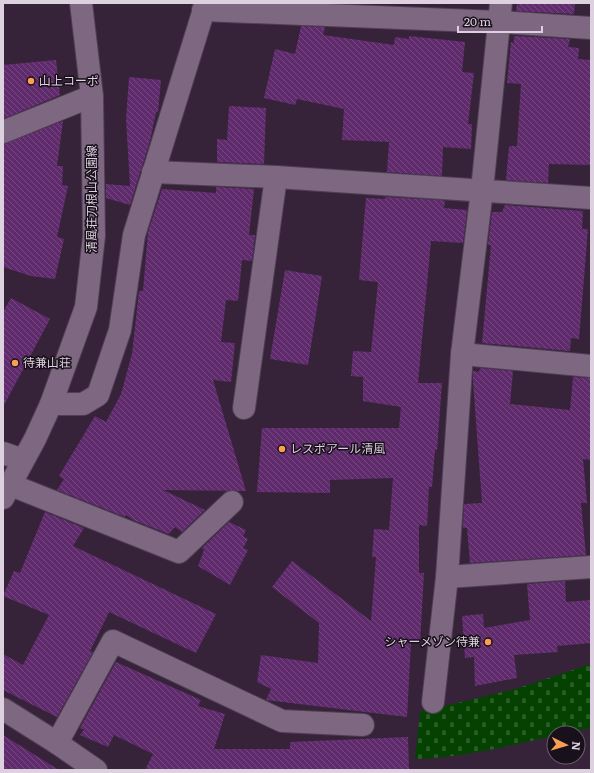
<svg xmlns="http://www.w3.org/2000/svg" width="594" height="773" font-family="Literata,'Noto Sans JP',serif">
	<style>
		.cemetery { fill: url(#cemetery-stones) }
		.building { fill: url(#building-back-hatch) }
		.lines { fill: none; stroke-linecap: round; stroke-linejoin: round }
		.street-casing { stroke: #4f3f52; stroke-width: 24 }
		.secondary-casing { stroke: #4f3f52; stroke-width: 24 }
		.street { stroke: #7d6781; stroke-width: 22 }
		.secondary { stroke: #7d6781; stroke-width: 22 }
		.poi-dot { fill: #fc9d54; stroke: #18101a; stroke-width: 1.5 }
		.labels { text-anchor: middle; stroke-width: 3; stroke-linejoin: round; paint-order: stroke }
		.poi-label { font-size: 12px; fill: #ddd0df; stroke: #18101a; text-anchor: start }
		.street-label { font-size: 12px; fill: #ddd0df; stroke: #18101a }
	</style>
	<defs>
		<pattern id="cemetery-stones" width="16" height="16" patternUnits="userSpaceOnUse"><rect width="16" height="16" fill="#054201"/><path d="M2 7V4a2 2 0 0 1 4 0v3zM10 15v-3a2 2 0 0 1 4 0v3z" fill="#295c26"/></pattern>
		<pattern id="building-back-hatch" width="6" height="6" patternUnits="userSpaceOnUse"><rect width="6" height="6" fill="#602b6c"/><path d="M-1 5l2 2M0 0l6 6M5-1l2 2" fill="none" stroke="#764981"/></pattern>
	</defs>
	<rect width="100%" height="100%" fill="#36233a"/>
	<path class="cemetery" d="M 591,664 L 591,728 L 567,733 L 554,733 L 554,736 C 508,746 462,758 415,759 L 420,712 L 515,689 Z"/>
	<g class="building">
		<polygon points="517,3 575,3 574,14 516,11"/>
		<polygon points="301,26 325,27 323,35 394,45 395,37 409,39 409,36 465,42 462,72 474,73 468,124 472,124 471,149 443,147 442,176 387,172 389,142 342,140 344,109 297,99 295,105 264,98 275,49 295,54"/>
		<polygon points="514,36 570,39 568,47 579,48 578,59 591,60 591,165 549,164 548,183 506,180 509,146 517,146 521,84 507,83 511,42 514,43"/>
		<polygon points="56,60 60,95 3,119 3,65"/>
		<polygon points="129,77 161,80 158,112 156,112 150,141 130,205 106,198 106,184 130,186 126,119"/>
		<polygon points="229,106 266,108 264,164 217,162 217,139 227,140"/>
		<polygon points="63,121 57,166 63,166 62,185 68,186 57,237 64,239 55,279 31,276 3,267 3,144"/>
		<polygon points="216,187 254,189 249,235 255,235 252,261 242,260 238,301 226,300 221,342 235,343 231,382 213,380 246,491 163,490 205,510 182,532 175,527 169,534 133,520 126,515 125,517 57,490 64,479 59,476 95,416 106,422 121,394 132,354 139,291 143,291 148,232 162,189 216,193"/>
		<polygon points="385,197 440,200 445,201 444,208 467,210 463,243 431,241 418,383 442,383 437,450 435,450 432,487 429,487 427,526 419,525 419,573 424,573 420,643 411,642 407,717 266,700 271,689 257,682 261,655 318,663 319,623 272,587 292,561 371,621 376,557 372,557 374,529 389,530 393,478 330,480 330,493 257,492 262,428 399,428 401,407 363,401 363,377 351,376 353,351 371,352 378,282 359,280 366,198 385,199"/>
		<polygon points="505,205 583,211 582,229 588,229 579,339 571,338 570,351 482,343 491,245 488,245 492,212 502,212"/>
		<polygon points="285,270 322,276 308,365 270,359"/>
		<polygon points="11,298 50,319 3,407 3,312"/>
		<polygon points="480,368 513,371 510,404 570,410 573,377 591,378 591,460 583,459 587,503 581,503 586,555 470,563 467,528 463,528 464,504 482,503 473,381 473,371 479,372"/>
		<polygon points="45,512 84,528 73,546 216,614 196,653 109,612 90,651 93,652 57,717 3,690 3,654 23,665 49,615 3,596 14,571 20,573"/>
		<polygon points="229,522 246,530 243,536 248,539 243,548 248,550 230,585 198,566 204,550 202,548"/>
		<polygon points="565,581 566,602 591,600 591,643 557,646 558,652 514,655 517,678 475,686 474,657 465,658 462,616 483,614 484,628 530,620 527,584"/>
		<polygon points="116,662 201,700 198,706 225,714 214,749 290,749 290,742 408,737 409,770 145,770 153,754 114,735 108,747 80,735 84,730 80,728"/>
		<polygon points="3,735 59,770 3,770"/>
	</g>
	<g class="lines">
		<defs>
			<g id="street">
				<polyline points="203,10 499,22 591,28"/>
				<polyline points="3,132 92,96"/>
				<polyline points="153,172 276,177 591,198"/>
				<polyline points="462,354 591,366"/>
				<polyline points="51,404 83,404 98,395 120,330 134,235 206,3"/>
				<polyline points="244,408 276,177"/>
				<polyline points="3,453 23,460"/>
				<polyline points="11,485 179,552 232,502"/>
				<polyline points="447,577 591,567"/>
				<polyline points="433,702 447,577 462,354 482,190 501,3"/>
				<polyline points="3,709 57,743 96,770"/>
				<polyline points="57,743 113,641 282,721 363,725"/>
			</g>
			<polyline id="secondary" points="3,498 35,439 51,404 86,307 94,236 92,96 81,3"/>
		</defs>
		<use href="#street" class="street-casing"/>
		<use href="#secondary" class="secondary-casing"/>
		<use href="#street" class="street"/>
		<use href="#secondary" class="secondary"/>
	</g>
	<g class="poi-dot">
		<circle cx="31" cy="81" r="4"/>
		<circle cx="15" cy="363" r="4"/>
		<circle cx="282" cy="449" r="4"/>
		<circle cx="488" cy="642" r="4"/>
	</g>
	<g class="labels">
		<g class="poi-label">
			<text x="39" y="85">山上コーポ</text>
			<text x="23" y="367">待兼山荘</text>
			<text x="290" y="453">レスポアール清風</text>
			<text x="480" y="646" text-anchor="end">シャーメゾン待兼</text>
		</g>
		<g class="street-label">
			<text transform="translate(92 199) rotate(-90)" y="4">清風荘刀根山公園線</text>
		</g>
	</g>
	<rect width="594" height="773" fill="none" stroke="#ddd0df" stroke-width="8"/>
	<g transform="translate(566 745) rotate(95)"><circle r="19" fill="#18101a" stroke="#675d69"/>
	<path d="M0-3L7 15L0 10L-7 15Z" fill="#fc9d54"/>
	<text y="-6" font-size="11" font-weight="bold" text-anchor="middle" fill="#ddd0df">N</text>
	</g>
	<path d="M458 26v6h84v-6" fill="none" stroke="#ddd0df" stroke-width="2"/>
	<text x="464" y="26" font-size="12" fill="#ddd0df" stroke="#18101a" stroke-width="3" paint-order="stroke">20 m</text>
</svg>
